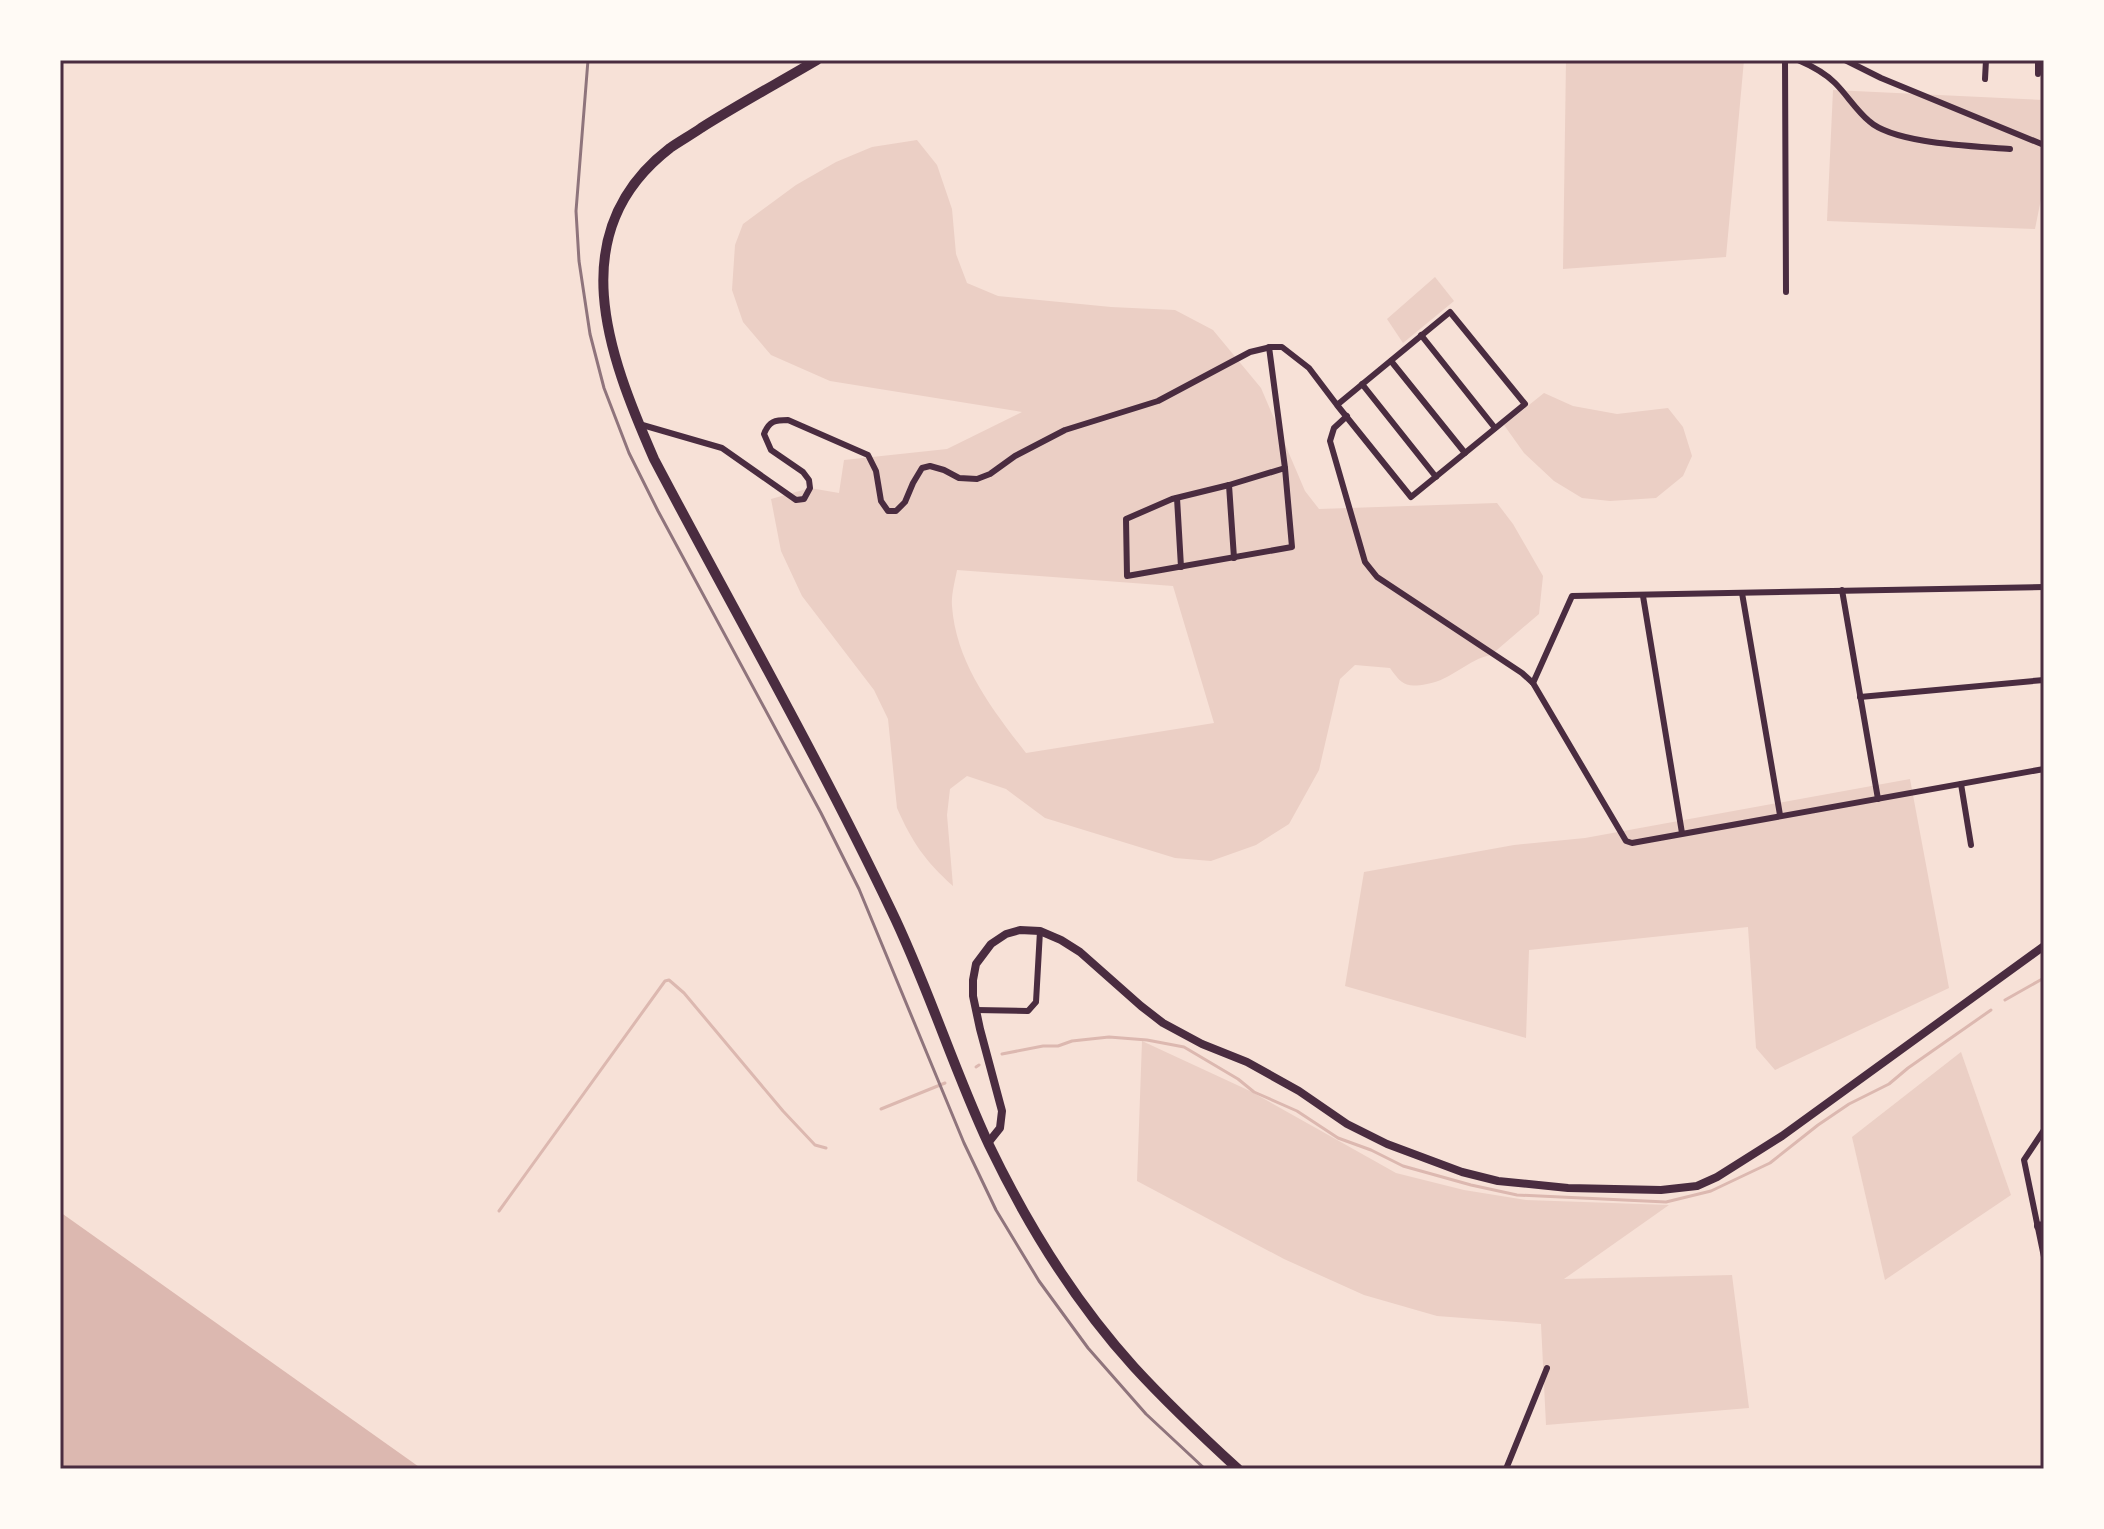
<svg xmlns="http://www.w3.org/2000/svg" width="2104" height="1529" font-family="'Zilla Slab',serif">
	<style>
		.green { fill: #ebcfc5; fill-rule: evenodd }
		.water { fill: #dcb8b0 }
		.lines { fill: none; stroke-linecap: round; stroke-linejoin: round }
		.stream { stroke: #dcb8b0; stroke-width: 3 }
		.minor { stroke: #4a2c40; stroke-width: 6 }
		.tertiary { stroke: #4a2c40; stroke-width: 8 }
		.trunk { stroke: #4a2c40; stroke-width: 10 }
		.rail { stroke: #8f747c; stroke-width: 3 }
		.neatline { fill: none; stroke: #4a2c40; stroke-width: 3 }
	</style>
	<rect width="100%" height="100%" fill="#f7e1d7"/>
	<g class="green">
		<polygon points="1566,60 1744,60 1726,257 1563,269"/>
		<polygon points="1833,90 2044,100 2044,184 2035,229 1827,221"/>
		<path d="M 917,140 L 937,165 L 952,209 L 956,254 L 967,283 L 998,296 L 1111,307 L 1175,310 L 1213,330 L 1261,388 L 1305,491 L 1319,509 L 1497,503 L 1513,524 L 1543,576 L 1539,614 L 1491,655 C 1468,659 1452,680 1427,684 C 1406,688 1402,685 1390,668 L 1355,665 L 1340,679 L 1319,770 L 1289,824 L 1256,845 L 1211,861 L 1175,858 L 1045,818 L 1006,789 L 967,776 L 950,789 L 947,815 L 953,886 C 925,861 912,842 897,808 L 888,719 L 874,690 L 802,596 L 781,551 L 771,499 L 810,488 L 839,493 L 844,460 L 947,449 L 1022,412 L 830,381 L 771,355 L 743,322 L 732,290 L 735,245 L 743,224 L 796,185 L 836,162 L 872,147 ZM 957,570 L 1173,586 L 1214,723 L 1026,753 C 992,709 956,663 952,606 C 951,595 955,581 957,570 Z"/>
		<polygon points="1435,277 1454,301 1403,343 1387,319"/>
		<polygon points="1544,393 1573,406 1617,414 1668,408 1683,427 1692,456 1683,476 1656,498 1610,501 1582,498 1554,481 1524,453 1504,425"/>
		<polygon points="1910,779 1949,988 1775,1070 1756,1048 1748,927 1529,950 1526,1038 1345,986 1364,872 1514,845 1585,838"/>
		<polygon points="1142,1041 1250,1091 1396,1173 1464,1190 1526,1200 1669,1205 1564,1279 1732,1275 1749,1408 1546,1425 1541,1324 1437,1316 1364,1295 1284,1259 1137,1181"/>
		<polygon points="1961,1052 2011,1195 1885,1280 1852,1137"/>
	</g>
	<polygon class="water" points="60,1212 422,1469 60,1469"/>
	<g class="lines">
		<g class="stream">
			<polyline points="2005,1000 2044,978"/>
			<polyline points="1002,1054 1043,1046 1058,1046 1072,1041 1109,1037 1147,1040 1184,1047 1238,1079 1254,1092 1297,1111 1338,1138 1371,1150 1403,1166 1471,1185 1517,1195 1666,1202 1711,1191 1770,1163 1818,1125 1849,1104 1889,1084 1908,1068 1991,1010"/>
			<polyline points="976,1067 979,1065"/>
			<polyline points="881,1109 945,1083"/>
			<polyline points="499,1211 665,981 669,980 684,993 783,1111 815,1145 826,1148"/>
		</g>
		<g class="minor">
			<polyline points="1785,60 1786,292"/>
			<path d="M 1798,60 C 1812,66 1825,73 1835,83 C 1847,95 1856,110 1869,121 C 1894,144 1975,146 2010,149"/>
			<polyline points="1845,60 1881,78 2044,145"/>
			<polyline points="2038,60 2038,74"/>
			<polyline points="1985,79 1986,60"/>
			<polyline points="1421,335 1495,428"/>
			<polyline points="1269,347 1285,468"/>
			<polyline points="1391,361 1465,453"/>
			<polyline points="1362,384 1436,477"/>
			<polyline points="1347,416 1334,428 1330,441 1365,562 1377,577 1522,673 1533,683 1626,841 1632,843 2044,769"/>
			<path d="M 639,424 L 722,448 L 796,500 L 804,499 L 810,488 L 809,480 L 803,472 L 771,450 L 764,434 C 769,421 775,420 788,420 L 868,455 L 876,471 L 881,501 L 888,511 L 896,511 L 905,502 L 913,483 L 922,468 L 930,466 L 944,470 L 959,478 L 977,479 L 990,474 L 1015,456 L 1065,430 L 1158,401 L 1250,352 L 1271,347 L 1282,347 L 1309,368 L 1337,405 L 1411,497 L 1525,404 L 1450,312 L 1337,405"/>
			<polygon points="1285,468 1292,547 1127,576 1126,519 1172,499 1229,485"/>
			<polyline points="1229,485 1234,558"/>
			<polyline points="1177,498 1181,567"/>
			<polyline points="1842,590 1878,799"/>
			<polyline points="1742,593 1780,815"/>
			<polyline points="1643,596 1682,833"/>
			<polyline points="1533,683 1572,596 2044,587"/>
			<polyline points="1860,697 2044,680"/>
			<polyline points="1961,784 1971,845"/>
			<polyline points="976,1010 1028,1011 1036,1002 1040,931"/>
			<polyline points="2044,1130 2024,1160 2044,1257"/>
			<polyline points="1506,1469 1547,1368"/>
		</g>
		<g class="tertiary">
			<polyline points="988,1143 1000,1128 1002,1111 980,1029 973,996 973,980 976,964 991,944 1006,934 1020,930 1040,931 1061,940 1080,952 1141,1006 1163,1023 1202,1044 1247,1062 1299,1091 1347,1124 1387,1144 1462,1172 1498,1181 1568,1188 1661,1190 1697,1186 1717,1177 1782,1136 2044,946"/>
			<polyline points="2038,1226 2044,1225"/>
		</g>
		<path class="trunk" d="M 817,60 C 778,83 739,104 701,128 C 691,135 680,141 670,148 C 561,232 608,354 654,459 C 733,609 818,757 891,910 C 928,986 953,1068 989,1145 C 1027,1224 1075,1302 1134,1367 C 1167,1403 1202,1436 1238,1469"/>
		<polyline class="rail" points="588,60 576,211 579,261 590,334 604,388 629,453 658,511 821,813 859,889 964,1143 996,1210 1039,1281 1088,1348 1146,1414 1205,1469"/>
	</g>
	<rect width="2104" height="1529" fill="none" stroke="#fffaf5" stroke-width="124"/>
	<rect x="62" y="62" width="1980" height="1405" class="neatline"/>
</svg>
